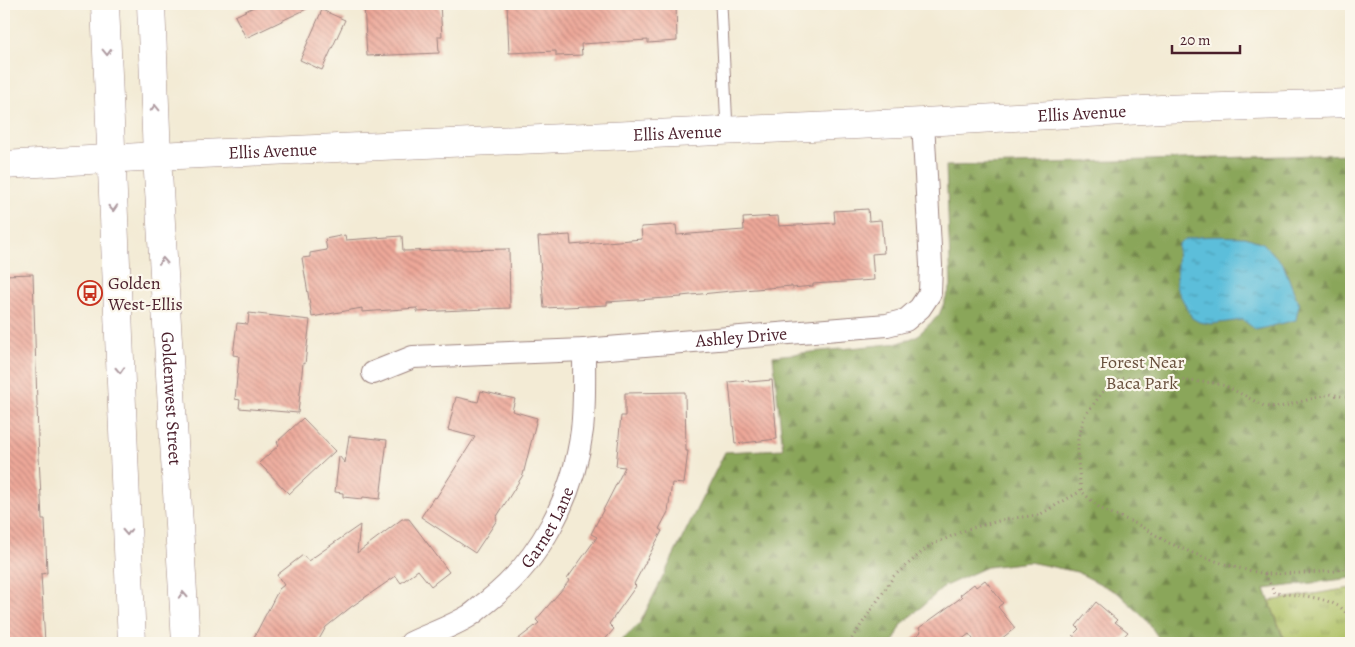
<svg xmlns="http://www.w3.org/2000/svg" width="1355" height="647" font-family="Alegreya,serif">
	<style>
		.grass { fill: url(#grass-tufts); stroke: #7c7048 }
		.forest { fill: url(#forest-firs); stroke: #6a6242 }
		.water { fill: url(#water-ripples); stroke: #526e82 }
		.building { fill: url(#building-back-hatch) }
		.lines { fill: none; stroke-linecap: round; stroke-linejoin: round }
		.service-casing { stroke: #9e8580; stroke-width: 13 }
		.minor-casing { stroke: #9e8580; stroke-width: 24 }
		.tertiary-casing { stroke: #9e8580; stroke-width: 29 }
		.secondary-casing { stroke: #9e8580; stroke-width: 29 }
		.path { stroke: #9e8580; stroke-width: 3; stroke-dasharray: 1 4; stroke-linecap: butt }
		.service { stroke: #fff; stroke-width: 11 }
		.minor { stroke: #fff; stroke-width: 22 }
		.tertiary { stroke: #fff; stroke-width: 28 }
		.secondary { stroke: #fff; stroke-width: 28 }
		.oneway { stroke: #ae9aa0 }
		.labels { text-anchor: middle; stroke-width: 4.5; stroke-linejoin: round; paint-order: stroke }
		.street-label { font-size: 18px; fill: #4a1f2b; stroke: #fbf7ec }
		.poi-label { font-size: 18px; fill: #4a1f2b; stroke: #fbf7ec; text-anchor: start }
		.park-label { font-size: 18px; fill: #684f3c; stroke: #fbf7ec }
	</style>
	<defs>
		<pattern id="grass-tufts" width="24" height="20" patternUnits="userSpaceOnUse" patternTransform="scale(1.25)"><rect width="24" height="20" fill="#adc064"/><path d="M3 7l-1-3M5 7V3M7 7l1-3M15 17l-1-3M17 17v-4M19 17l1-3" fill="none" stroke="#8f9b53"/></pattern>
		<pattern id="forest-firs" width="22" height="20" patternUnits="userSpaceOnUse" patternTransform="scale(1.25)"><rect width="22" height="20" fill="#8aa65a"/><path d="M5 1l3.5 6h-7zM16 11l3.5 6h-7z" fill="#73874b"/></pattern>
		<pattern id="water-ripples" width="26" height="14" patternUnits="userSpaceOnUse" patternTransform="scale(1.25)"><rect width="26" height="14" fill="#5bbeda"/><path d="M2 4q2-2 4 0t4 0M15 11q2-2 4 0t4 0" fill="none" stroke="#4d9ab1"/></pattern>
		<pattern id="building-back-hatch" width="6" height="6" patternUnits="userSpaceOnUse" patternTransform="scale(1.25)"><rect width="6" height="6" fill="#eda899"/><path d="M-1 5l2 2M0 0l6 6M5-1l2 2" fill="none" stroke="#c2887d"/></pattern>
	</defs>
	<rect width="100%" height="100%" fill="#fbf7ec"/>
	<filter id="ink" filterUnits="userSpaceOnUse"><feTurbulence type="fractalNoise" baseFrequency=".02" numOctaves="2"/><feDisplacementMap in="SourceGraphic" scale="10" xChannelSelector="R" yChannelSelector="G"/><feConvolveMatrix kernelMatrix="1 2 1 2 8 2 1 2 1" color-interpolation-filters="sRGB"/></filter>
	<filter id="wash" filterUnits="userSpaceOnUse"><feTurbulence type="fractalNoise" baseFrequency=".0096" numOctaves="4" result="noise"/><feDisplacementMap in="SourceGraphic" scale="20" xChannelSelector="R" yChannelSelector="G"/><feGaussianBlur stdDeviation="1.12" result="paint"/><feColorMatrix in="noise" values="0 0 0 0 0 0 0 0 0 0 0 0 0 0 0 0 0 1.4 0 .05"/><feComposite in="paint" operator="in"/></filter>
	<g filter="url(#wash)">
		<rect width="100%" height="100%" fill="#f3ebd5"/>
		<polygon class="grass" points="1351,588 1351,643 1286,643 1269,601"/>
		<polygon class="forest" points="1351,154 1351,578 1265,589 1285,643 1162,643 1145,618 1118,593 1077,572 1029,562 987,567 945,586 902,624 893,643 619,643 640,623 725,452 783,449 773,356 899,343 917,336 939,315 951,286 946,166"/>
		<path class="water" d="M 1245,237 L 1263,243 L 1283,264 L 1299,305 L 1296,320 L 1256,330 L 1243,320 L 1211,324 L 1199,322 L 1192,318 L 1176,287 L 1178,244 C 1191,233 1227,237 1245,237 Z"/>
		<g id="blocks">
			<g class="building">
				<polygon points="260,4 317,4 246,38 235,16"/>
				<polygon points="364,4 440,4 442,36 438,36 439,53 367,56"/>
				<polygon points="507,4 676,4 677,41 648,43 648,40 581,44 582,55 556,56 556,51 509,53"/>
				<polygon points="322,10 345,20 322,70 300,60"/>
				<polygon points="868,209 869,221 881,220 884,253 872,254 874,280 813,284 813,286 792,288 792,286 731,291 681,296 682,297 607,302 607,305 544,308 538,237 570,235 571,245 642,239 641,227 676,225 677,235 744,230 743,218 778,216 779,226 835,223 834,211"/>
				<polygon points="345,235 346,240 402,236 403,251 509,249 510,308 417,312 417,308 362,312 362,308 312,317 302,258 310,257 310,253 327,250 325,239"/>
				<polygon points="33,274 38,436 42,519 45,519 47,573 41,574 45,643 4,643 4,275"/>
				<polygon points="249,313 310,320 305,364 303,363 298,413 239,408 240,400 235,399 239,356 233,355 237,323 248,324"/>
				<polygon points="748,380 749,382 772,380 777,439 735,444 729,382"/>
				<polygon points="481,391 515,399 512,411 537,418 523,475 496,518 497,520 475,553 421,517 434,497 436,498 475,437 448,430 456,397 478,402"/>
				<polygon points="685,392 686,451 688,451 684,484 672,483 668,512 659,529 662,531 634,584 636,586 609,624 614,629 602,643 513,643 539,623 536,620 570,580 567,579 597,537 591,534 625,467 616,466 621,416 625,416 625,393"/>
				<polygon points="303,418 335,451 289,494 259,463 279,445 277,442"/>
				<polygon points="349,436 387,440 380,499 363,497 362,499 343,497 343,493 335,492 339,456 345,463"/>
				<polygon points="402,519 409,519 449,572 431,586 418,570 401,583 396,576 351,607 326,627 317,643 251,643 279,589 284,585 277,575 303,555 308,561 360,525 357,553"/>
				<polygon points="985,580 1003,603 998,607 1015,628 996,643 976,643 969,634 957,643 906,643 921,632 919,628 962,597 960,595 974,584 976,587"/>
				<polygon points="1096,602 1117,620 1115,622 1128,632 1118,643 1083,643 1073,635 1079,629 1076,626"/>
			</g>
		</g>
	</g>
	<g filter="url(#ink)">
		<use href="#blocks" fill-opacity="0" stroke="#9e8580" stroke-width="1"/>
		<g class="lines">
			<defs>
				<polyline id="service" points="721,4 727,130"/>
				<g id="minor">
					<path id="s1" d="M 373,373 L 413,357 L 584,350 L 887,325 L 906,320 L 920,308 L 930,293 L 931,265 L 923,122"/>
					<path id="s2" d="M 411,643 C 430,634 451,627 469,616 C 476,612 481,606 487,602 C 540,561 574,496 582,430 C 585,404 584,377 584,350"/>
				</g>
				<g id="tertiary">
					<path id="s3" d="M 4,165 L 157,156 L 923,122 L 1161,109 L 1351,103"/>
				</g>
				<g id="secondary">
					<polyline points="105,4 132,643"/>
					<path id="s4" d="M 151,4 L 157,156 L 186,643"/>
				</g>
			</defs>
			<use href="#service" class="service-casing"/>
			<use href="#minor" class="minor-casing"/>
			<use href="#tertiary" class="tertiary-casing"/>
			<use href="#secondary" class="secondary-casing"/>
			<g class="path">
				<polyline points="1351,398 1330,394 1276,408 1264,406 1226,386 1213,383 1145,377 1120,379 1105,389 1084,417 1078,440 1078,462 1081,491 1101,509 1137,524 1169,543 1200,556 1234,567 1265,574 1304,573 1337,571 1351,568"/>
				<path d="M 1265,574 L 1275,593 C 1297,595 1321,596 1340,607 C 1344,610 1348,615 1351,618"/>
				<polyline points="849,643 894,576 929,546 968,529 1006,519 1039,515 1081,491"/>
			</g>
			<use href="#service" class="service"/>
			<use href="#minor" class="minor"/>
			<use href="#tertiary" class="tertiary"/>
			<use href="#secondary" class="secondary"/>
		</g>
		<defs><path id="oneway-chevron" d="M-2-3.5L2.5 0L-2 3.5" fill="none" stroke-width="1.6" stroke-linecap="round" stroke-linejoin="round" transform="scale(1.25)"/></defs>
		<g class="oneway">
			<use href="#oneway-chevron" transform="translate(107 52) rotate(88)"/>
			<use href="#oneway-chevron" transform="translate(155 108) rotate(-92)"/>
			<use href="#oneway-chevron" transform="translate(113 208) rotate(87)"/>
			<use href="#oneway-chevron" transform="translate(163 261) rotate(-93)"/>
			<use href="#oneway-chevron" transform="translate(120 370) rotate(87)"/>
			<use href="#oneway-chevron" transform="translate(127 532) rotate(87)"/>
			<use href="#oneway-chevron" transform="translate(183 595) rotate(-93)"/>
		</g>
	</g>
	<defs>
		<symbol id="bus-ring" viewBox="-11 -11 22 22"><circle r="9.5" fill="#fbf7ec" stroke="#c8321e" stroke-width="1.5"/><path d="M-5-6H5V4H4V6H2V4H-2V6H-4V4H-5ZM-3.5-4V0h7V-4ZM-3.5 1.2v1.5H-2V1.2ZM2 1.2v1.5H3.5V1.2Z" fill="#c8321e"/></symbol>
	</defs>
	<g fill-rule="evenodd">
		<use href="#bus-ring" x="76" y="279" width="28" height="28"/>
	</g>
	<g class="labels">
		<g class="street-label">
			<text dy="6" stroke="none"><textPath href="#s3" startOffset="1079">Ellis Avenue</textPath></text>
			<text dy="6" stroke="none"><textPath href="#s3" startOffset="674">Ellis Avenue</textPath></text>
			<text dy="6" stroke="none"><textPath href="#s3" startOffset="269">Ellis Avenue</textPath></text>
			<text dy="6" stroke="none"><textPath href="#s1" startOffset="372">Ashley Drive</textPath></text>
			<text dy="6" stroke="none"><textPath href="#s4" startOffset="395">Goldenwest Street</textPath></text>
			<text dy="6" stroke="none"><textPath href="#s2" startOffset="184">Garnet Lane</textPath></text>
		</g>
		<g class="poi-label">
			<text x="108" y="289">Golden<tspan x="108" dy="21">West-Ellis</tspan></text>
		</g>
		<g class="park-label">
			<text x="1142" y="368">Forest Near<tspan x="1142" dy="21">Baca Park</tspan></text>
		</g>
	</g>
	<rect width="1355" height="647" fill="none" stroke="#fbf7ec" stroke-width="20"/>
	<path d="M1172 45v8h68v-8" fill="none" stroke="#4a1f2b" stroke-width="2.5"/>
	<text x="1180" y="45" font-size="15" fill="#4a1f2b" stroke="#fbf7ec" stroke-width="4" paint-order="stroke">20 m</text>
</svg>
